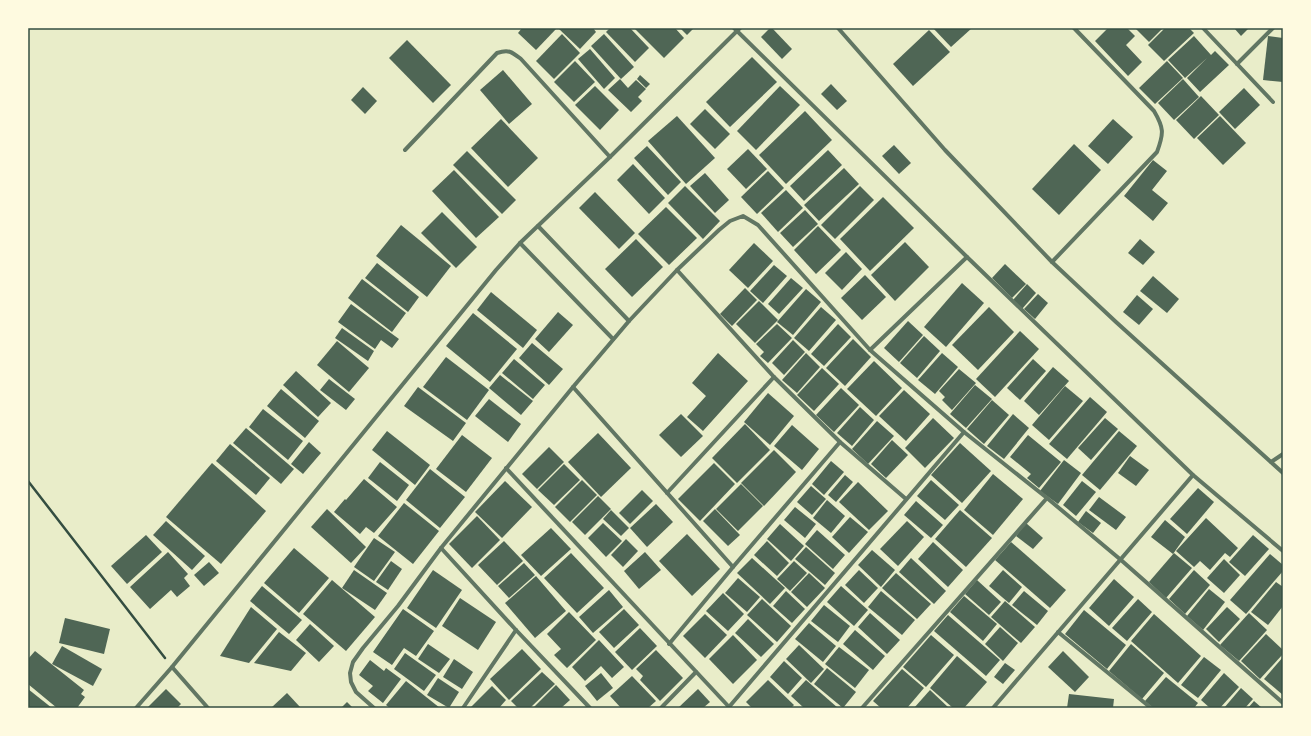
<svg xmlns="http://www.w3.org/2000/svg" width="1311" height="736" font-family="Overpass,sans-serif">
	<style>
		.building { fill: #4f6655 }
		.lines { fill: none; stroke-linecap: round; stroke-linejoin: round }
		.path { stroke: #344e41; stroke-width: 2.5 }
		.minor { stroke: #617663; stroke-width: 4 }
		.neatline { fill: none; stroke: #344e41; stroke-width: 1.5 }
	</style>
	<rect width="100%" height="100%" fill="#e9edc9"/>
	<g class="building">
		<polygon points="522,28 557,28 536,50 518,33"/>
		<polygon points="560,28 593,28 596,32 580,49 559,29"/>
		<polygon points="610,28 630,28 649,48 635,62 606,32"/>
		<polygon points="634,28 675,28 684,38 664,58"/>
		<polygon points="680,28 694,28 687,35"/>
		<polygon points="770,28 772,28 792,49 782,59 761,37"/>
		<polygon points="933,28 972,28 951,47"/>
		<polygon points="1108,28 1127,28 1135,36 1126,45 1142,62 1128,76 1095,41"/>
		<polygon points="1135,28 1163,28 1149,42"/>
		<polygon points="1165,28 1189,28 1194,33 1164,61 1148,45"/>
		<polygon points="1234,28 1249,28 1241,36"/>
		<polygon points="929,30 950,52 913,86 893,64"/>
		<polygon points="562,34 580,53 554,79 536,61"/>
		<polygon points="604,34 634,67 621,79 591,46"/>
		<polygon points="1194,36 1211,55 1215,51 1229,65 1200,92 1187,78 1207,58 1185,78 1168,60"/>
		<polygon points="1268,36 1283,38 1283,82 1263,80"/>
		<polygon points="407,40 451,85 433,103 389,58"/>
		<polygon points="590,49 615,78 604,89 578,59"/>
		<polygon points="752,57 777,82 730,127 706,102"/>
		<polygon points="575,61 595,82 574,102 554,82"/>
		<polygon points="1167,61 1183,78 1155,104 1139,88"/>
		<polygon points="503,70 532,104 509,124 480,90"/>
		<polygon points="640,75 650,84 646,88 637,79"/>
		<polygon points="620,79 628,88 636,80 646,89 638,97 642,101 631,112 608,90"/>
		<polygon points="1183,79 1199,97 1174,120 1158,103"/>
		<polygon points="831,84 847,101 837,110 821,94"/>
		<polygon points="595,86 619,110 600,130 575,105"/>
		<polygon points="780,86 800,105 756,150 737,131"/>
		<polygon points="363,87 377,101 365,114 351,100"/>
		<polygon points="1244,88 1260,105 1235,129 1219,112"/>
		<polygon points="1201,96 1219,115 1194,139 1176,120"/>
		<polygon points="705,109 730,134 715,149 690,124"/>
		<polygon points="805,111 832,140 786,184 759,155"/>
		<polygon points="677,116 715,158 686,184 648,141"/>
		<polygon points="1220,116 1246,143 1223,165 1197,138"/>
		<polygon points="501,119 538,158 508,187 471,148"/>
		<polygon points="1113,119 1133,137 1108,164 1088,146"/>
		<polygon points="1074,144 1101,170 1059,215 1032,189"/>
		<polygon points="894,145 911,163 899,174 882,156"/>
		<polygon points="647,146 681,182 668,195 634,158"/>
		<polygon points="748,149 767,169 746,189 727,169"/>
		<polygon points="828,150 842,165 804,201 790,186"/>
		<polygon points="467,151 516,200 502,214 453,165"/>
		<polygon points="1153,160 1167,171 1152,190 1168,203 1153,221 1124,196"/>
		<polygon points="633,164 665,198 649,214 617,180"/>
		<polygon points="844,168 859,184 819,221 804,205"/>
		<polygon points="454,170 499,217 476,238 432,191"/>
		<polygon points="768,171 784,188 757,214 741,197"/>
		<polygon points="705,173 729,200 715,213 690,186"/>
		<polygon points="685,186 720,221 703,239 668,203"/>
		<polygon points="860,186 874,200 835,239 821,225"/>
		<polygon points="786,190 803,208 778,232 761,213"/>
		<polygon points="595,192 635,233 619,249 579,208"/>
		<polygon points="883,197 914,228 870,271 840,239"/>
		<polygon points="666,207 697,238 669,265 638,234"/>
		<polygon points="805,210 818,224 793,247 780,233"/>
		<polygon points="442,212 477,247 456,268 421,233"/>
		<polygon points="401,225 451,266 427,297 376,256"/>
		<polygon points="818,226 841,250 816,274 794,250"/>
		<polygon points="636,239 663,267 632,297 605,269"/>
		<polygon points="1140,239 1155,252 1143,265 1128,253"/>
		<polygon points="905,242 929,267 895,301 871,275"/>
		<polygon points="754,243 773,261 748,288 729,270"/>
		<polygon points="846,252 862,269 842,290 825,273"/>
		<polygon points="377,263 419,297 408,312 365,278"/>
		<polygon points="1005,264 1026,284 1012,298 992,278"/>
		<polygon points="774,265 787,276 763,303 750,291"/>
		<polygon points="865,275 886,297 862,320 841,298"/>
		<polygon points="1153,276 1179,299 1167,313 1140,291"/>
		<polygon points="791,278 803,288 779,314 768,304"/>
		<polygon points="362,279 406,313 392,332 348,298"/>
		<polygon points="962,283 984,303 946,347 924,327"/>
		<polygon points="1027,284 1036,293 1022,309 1013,300"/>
		<polygon points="745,288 757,300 732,326 720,314"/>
		<polygon points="806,289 821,302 793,335 777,322"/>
		<polygon points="491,292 537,330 523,348 477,310"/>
		<polygon points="1038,294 1048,303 1035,319 1024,309"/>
		<polygon points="1137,295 1153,309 1139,325 1123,312"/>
		<polygon points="759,301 778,320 755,343 736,324"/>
		<polygon points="351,304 399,339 392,348 381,340 375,349 338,322"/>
		<polygon points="821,307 836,320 809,351 794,338"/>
		<polygon points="989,307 1014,332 978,370 952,345"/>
		<polygon points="558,312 573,325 549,352 535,339"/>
		<polygon points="473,313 517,349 490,382 446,346"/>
		<polygon points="908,321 923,335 899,362 884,348"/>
		<polygon points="777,324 792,338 768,363 760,356 764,352 756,344"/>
		<polygon points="838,324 851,337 824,366 811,354"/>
		<polygon points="342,328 374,351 368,361 335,338"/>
		<polygon points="1020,331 1039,349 995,397 976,379"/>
		<polygon points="924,336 940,351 917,378 900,363"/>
		<polygon points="853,339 871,357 845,386 826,368"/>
		<polygon points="793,340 805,352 784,375 772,363"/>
		<polygon points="337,341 369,368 349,392 317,365"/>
		<polygon points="532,343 563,369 549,385 519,358"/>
		<polygon points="718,353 748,381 703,431 687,417 706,396 692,383"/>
		<polygon points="806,353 820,367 797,393 782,380"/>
		<polygon points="942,353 958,367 935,394 918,380"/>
		<polygon points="446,357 489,390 467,420 423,387"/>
		<polygon points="514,359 545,385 533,399 502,373"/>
		<polygon points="1033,359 1046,371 1020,400 1007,388"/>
		<polygon points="874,361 902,388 876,416 847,389"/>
		<polygon points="1053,367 1069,381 1039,415 1024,401"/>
		<polygon points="822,368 839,384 814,411 797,395"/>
		<polygon points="959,369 976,383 952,410 942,400 945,397 939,391"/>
		<polygon points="296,371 331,403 318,417 283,385"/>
		<polygon points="500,375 533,401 521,415 489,388"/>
		<polygon points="329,379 355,399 346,410 320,390"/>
		<polygon points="975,385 992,399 966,428 950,414"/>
		<polygon points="1065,386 1083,401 1049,440 1032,425"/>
		<polygon points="418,387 466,423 453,441 404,406"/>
		<polygon points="841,388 859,405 834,432 816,415"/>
		<polygon points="281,389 319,421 305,438 267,406"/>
		<polygon points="904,390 930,414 906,441 879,416"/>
		<polygon points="768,393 794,416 770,445 744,422"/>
		<polygon points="1090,397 1107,412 1067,459 1049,444"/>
		<polygon points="489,399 521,424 508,442 475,416"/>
		<polygon points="992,400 1009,415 984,444 967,429"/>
		<polygon points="860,407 874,420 852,446 837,433"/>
		<polygon points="263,409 303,441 288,460 249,427"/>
		<polygon points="681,414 703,436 681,457 659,435"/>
		<polygon points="1013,414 1029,428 1004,459 987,446"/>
		<polygon points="933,418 954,438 925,468 905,448"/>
		<polygon points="1105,418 1118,429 1091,460 1078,448"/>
		<polygon points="877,421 894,436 868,464 852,449"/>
		<polygon points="745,424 770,450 737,483 712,458"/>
		<polygon points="792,425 819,449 802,470 774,446"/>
		<polygon points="246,428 294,469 281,484 233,443"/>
		<polygon points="387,431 430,465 415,485 372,450"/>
		<polygon points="1119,431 1137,446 1100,490 1082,475"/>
		<polygon points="598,433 631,468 601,497 568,462"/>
		<polygon points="462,435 492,458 466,492 436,469"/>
		<polygon points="1028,435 1061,462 1039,488 1027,478 1031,474 1010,457"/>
		<polygon points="892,440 908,455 886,478 871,464"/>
		<polygon points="309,442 321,453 303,474 291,464"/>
		<polygon points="960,443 991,471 962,503 931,475"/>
		<polygon points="230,444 270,478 256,495 216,461"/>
		<polygon points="549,447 564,462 537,489 522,474"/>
		<polygon points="774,450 796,472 764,506 741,483"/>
		<polygon points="1130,456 1149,470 1136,486 1118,473"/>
		<polygon points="1064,460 1081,473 1058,504 1040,491"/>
		<polygon points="831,461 844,472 824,495 812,484"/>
		<polygon points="380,462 409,485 397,501 368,478"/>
		<polygon points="212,463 266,511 221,564 166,517"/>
		<polygon points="714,463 735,484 700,521 678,499"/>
		<polygon points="564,464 580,480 554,505 538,490"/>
		<polygon points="430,469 465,497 440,528 406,500"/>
		<polygon points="993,474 1023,499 993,535 964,510"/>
		<polygon points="845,475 853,482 836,502 828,495"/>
		<polygon points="364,479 397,507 374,533 366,527 360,534 334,512 345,499 346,500"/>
		<polygon points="582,480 597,495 570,522 555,507"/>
		<polygon points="931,480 959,505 945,520 917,496"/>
		<polygon points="505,481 532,507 502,538 475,512"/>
		<polygon points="1082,481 1096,492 1076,516 1063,505"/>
		<polygon points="858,482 888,511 869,530 839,502"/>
		<polygon points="741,484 763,506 738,531 716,509"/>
		<polygon points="811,486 826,499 812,515 797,502"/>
		<polygon points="1198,488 1214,502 1187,534 1170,519"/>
		<polygon points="642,490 653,501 630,524 619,513"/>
		<polygon points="598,496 611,509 585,535 572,522"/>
		<polygon points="1099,497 1126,517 1116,530 1089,510"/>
		<polygon points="827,500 845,516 831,533 813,518"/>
		<polygon points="916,501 943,525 931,538 904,515"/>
		<polygon points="404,503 439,531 413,564 378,536"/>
		<polygon points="656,504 673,522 647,547 630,528"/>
		<polygon points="795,507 816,524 805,538 784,520"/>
		<polygon points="327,509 366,547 351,563 311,527"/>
		<polygon points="715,509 740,535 728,546 703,521"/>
		<polygon points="611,510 629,528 621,536 603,519"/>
		<polygon points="960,510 992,538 966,567 935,539"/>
		<polygon points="1086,511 1101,523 1093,533 1078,522"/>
		<polygon points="477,516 500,540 472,568 449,544"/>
		<polygon points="850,517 868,532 849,553 832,537"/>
		<polygon points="1206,518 1238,548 1230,557 1225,553 1210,570 1200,561 1194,567 1176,551"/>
		<polygon points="1165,520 1185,537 1173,554 1151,537"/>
		<polygon points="166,521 205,556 192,570 153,535"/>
		<polygon points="907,521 924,537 898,566 880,549"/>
		<polygon points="603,523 622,541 606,557 588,538"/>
		<polygon points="1026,523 1043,538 1033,549 1016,536"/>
		<polygon points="780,524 804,546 791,561 767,539"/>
		<polygon points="551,528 571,549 541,576 521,555"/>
		<polygon points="817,530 845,555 833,569 805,544"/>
		<polygon points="687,534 720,569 692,596 659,561"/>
		<polygon points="146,535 162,552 127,584 111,566"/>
		<polygon points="1253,535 1269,549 1245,576 1229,562"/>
		<polygon points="374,538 395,552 374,581 354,567"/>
		<polygon points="626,539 638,551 623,567 611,555"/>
		<polygon points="504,541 523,561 497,585 478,565"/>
		<polygon points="767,541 789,563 777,576 754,555"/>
		<polygon points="933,542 963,570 948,587 918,559"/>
		<polygon points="1011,542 1066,590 1050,608 995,560"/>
		<polygon points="806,547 835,573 825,585 795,559"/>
		<polygon points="294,548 329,578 299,613 264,583"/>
		<polygon points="872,550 895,570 881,587 858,565"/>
		<polygon points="168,552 188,574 184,578 190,586 177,597 171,590 150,609 130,587"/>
		<polygon points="645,552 661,570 639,589 624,571"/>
		<polygon points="571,553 604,588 577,613 544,578"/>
		<polygon points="1174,553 1192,568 1166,598 1149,582"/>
		<polygon points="1270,554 1283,565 1283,571 1246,614 1230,600"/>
		<polygon points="752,558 785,588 770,604 737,573"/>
		<polygon points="911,558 946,591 934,604 899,572"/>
		<polygon points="1224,559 1240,575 1224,593 1207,578"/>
		<polygon points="391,561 402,569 388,590 376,582"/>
		<polygon points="794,561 807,573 790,591 777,579"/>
		<polygon points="209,562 219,573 204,586 194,575"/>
		<polygon points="524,563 535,575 509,598 498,586"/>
		<polygon points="354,570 387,593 375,610 342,588"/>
		<polygon points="433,570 462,590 436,628 407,608"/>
		<polygon points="859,570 878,588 864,603 845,585"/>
		<polygon points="1003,570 1022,587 1009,603 989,586"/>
		<polygon points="1194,570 1210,585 1185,614 1169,599"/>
		<polygon points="809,573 825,588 807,607 791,592"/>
		<polygon points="896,573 931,604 917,619 882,588"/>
		<polygon points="536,576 566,611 535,638 505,603"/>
		<polygon points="738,578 760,597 747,612 725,593"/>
		<polygon points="1114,579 1134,597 1109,626 1089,608"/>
		<polygon points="332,580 375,617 346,651 303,614"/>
		<polygon points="977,580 1001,602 989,615 965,594"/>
		<polygon points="1276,582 1283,587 1283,606 1268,625 1251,612"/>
		<polygon points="262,586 302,620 289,634 250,601"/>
		<polygon points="841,586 868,610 854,626 827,602"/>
		<polygon points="1209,589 1225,602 1203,630 1187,616"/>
		<polygon points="609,590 623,607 593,633 579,617"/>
		<polygon points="786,591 805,609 792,623 773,606"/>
		<polygon points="881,591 915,620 902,635 868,607"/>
		<polygon points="1024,591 1048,611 1037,625 1012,605"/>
		<polygon points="723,593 744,614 728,631 706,611"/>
		<polygon points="964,596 997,624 983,641 950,612"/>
		<polygon points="460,598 496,622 478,650 442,626"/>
		<polygon points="762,599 791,626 777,642 747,615"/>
		<polygon points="1138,599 1152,612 1127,641 1112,628"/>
		<polygon points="1005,601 1035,627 1021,643 991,617"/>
		<polygon points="824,605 850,626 838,642 811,621"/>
		<polygon points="251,607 277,629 249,663 220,656"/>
		<polygon points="1227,607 1240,619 1219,642 1206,629"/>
		<polygon points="403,609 434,631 416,656 404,648 392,665 373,652"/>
		<polygon points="624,609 639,625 614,648 599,632"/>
		<polygon points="1084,610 1126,645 1107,669 1065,634"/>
		<polygon points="569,612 596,640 567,668 554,655 561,649 547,634"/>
		<polygon points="870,613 900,640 887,654 858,627"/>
		<polygon points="1249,613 1267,630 1239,661 1220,645"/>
		<polygon points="705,614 727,635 705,658 683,636"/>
		<polygon points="1154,614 1201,656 1178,683 1131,641"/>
		<polygon points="948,615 1000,660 986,676 934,631"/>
		<polygon points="65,618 110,629 104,654 59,643"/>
		<polygon points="748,619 774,644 761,657 735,633"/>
		<polygon points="809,623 836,646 823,662 795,639"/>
		<polygon points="310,624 334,646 319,662 296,640"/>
		<polygon points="1000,627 1018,643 1003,661 985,644"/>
		<polygon points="640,628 657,646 632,670 615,652"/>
		<polygon points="855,630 885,656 873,670 843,644"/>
		<polygon points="279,632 306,653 291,671 254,663"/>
		<polygon points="1266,634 1283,650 1283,654 1260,679 1241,661"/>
		<polygon points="733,635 757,660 733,684 709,659"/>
		<polygon points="931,635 954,655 926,687 903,667"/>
		<polygon points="599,640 624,667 612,678 601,666 585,681 572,667"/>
		<polygon points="428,644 450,659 439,673 418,659"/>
		<polygon points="1131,644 1164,673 1142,699 1109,671"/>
		<polygon points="799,645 824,669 811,683 786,659"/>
		<polygon points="62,646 102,669 93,686 52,664"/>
		<polygon points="839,647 869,670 855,688 825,664"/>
		<polygon points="522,649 541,669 509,700 490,679"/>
		<polygon points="656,650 683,678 660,701 640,680 643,676 636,669"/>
		<polygon points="35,651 84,690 81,694 85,697 77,708 57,708 28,684 28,659"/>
		<polygon points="1063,651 1089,677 1075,692 1048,667"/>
		<polygon points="405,653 436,675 424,691 394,669"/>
		<polygon points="957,656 987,682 964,708 953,708 930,688"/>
		<polygon points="1204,657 1221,670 1198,698 1181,685"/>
		<polygon points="1283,657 1283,695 1264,679"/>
		<polygon points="454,659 473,672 462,689 443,677"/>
		<polygon points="370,660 384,671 386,668 401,679 383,703 368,691 373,686 359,675"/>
		<polygon points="784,661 802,678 788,694 770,677"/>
		<polygon points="1005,663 1015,670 1003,684 994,677"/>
		<polygon points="827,668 856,692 843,708 814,684"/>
		<polygon points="902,669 924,688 907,708 881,708 873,701"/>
		<polygon points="542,672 555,684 530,708 518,708 511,701"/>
		<polygon points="601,673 613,688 597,701 585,686"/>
		<polygon points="1224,673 1239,687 1220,708 1210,708 1201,700"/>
		<polygon points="632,676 656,701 648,708 621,708 610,696"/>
		<polygon points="1166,677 1198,703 1194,708 1153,708 1145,701"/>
		<polygon points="438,678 459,692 449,708 427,695"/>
		<polygon points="768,680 794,705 791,708 752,708 746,702"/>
		<polygon points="806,680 838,708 804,708 791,696"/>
		<polygon points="406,681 440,708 390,708 386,705"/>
		<polygon points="556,685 570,700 561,708 533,708"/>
		<polygon points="492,686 506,700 499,708 470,708"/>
		<polygon points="1241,688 1253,699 1245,708 1224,708"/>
		<polygon points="28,689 52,708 28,708"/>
		<polygon points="166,689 181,704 177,708 147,708"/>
		<polygon points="698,689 710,702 703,708 678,708"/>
		<polygon points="930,690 949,708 914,708"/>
		<polygon points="287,693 301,708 271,708"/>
		<polygon points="1069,694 1114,699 1113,708 1067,708"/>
		<polygon points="1254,701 1262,708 1248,708"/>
		<polygon points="347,702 353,708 341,708"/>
	</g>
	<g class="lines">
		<polyline class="path" points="28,481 165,658"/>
		<g class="minor">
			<polyline points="734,28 967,257 1193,475 1283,551"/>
			<polyline points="838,28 945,150 1052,262 1116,322 1283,473"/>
			<polyline points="1203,28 1273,102"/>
			<polyline points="1237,64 1273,28"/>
			<path d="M 405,150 L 497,53 C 509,49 512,52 521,59 L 610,157"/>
			<polyline points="538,226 629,321"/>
			<polyline points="520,243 613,339"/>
			<path d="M 1052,262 L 1157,152 C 1164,133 1164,128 1154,111 L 1074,28"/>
			<polyline points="677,270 774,377 840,442 906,499"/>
			<polyline points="870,350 967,257"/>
			<polyline points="573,387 733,567"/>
			<polyline points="1271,462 1283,454"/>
			<polyline points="506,468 730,708"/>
			<polyline points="667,493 774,377"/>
			<polyline points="441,548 516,630 590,708"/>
			<polyline points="1058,632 1151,708"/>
			<polyline points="669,644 733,567 840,442"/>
			<polyline points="172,667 208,708"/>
			<polyline points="729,707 964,432"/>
			<polyline points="136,708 172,667 496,270 520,243 610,157 740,28"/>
			<polyline points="374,708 356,692 351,682 350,673 353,662 363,648 398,606 441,548 573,387 629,321 677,270 719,230 730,221 743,216 758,225 870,350 964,432 1047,498 1121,560 1283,703"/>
			<polyline points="463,708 516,630"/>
			<polyline points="661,708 696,672"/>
			<polyline points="862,708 1047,498"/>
			<polyline points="993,708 1193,475"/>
		</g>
	</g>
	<rect width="1311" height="736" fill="none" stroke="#fefae0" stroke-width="58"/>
	<rect x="29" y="29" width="1253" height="678" class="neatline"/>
</svg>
